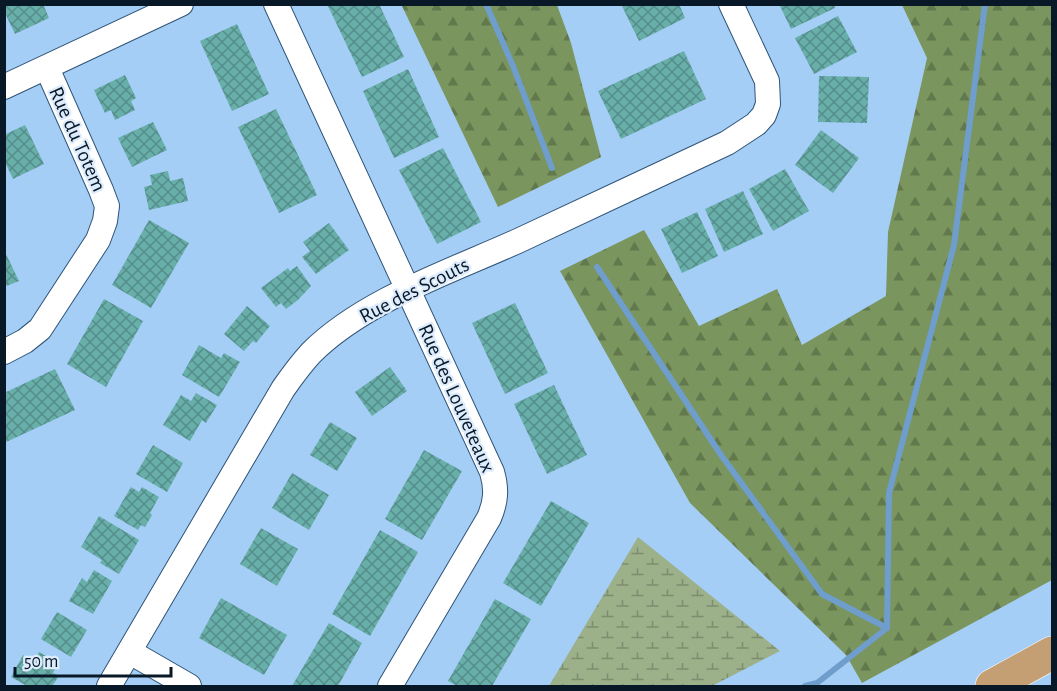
<svg xmlns="http://www.w3.org/2000/svg" width="1057" height="691" font-family="'Alegreya Sans',sans-serif">
	<style>
		.forest { fill: url(#forest-firs) }
		.wetland { fill: url(#wetland-marsh) }
		.lines { fill: none; stroke-linecap: round; stroke-linejoin: round }
		.stream { stroke: #6f9dcc; stroke-width: 6 }
		.building { fill: url(#building-cross-hatch) }
		.minor-casing { stroke: #305477; stroke-width: 26 }
		.trunk-casing { stroke: #fff; stroke-width: 34 }
		.minor { stroke: #fff; stroke-width: 24 }
		.trunk { stroke: #c49f73; stroke-width: 33 }
		.labels { text-anchor: middle; stroke-width: 4.5; stroke-linejoin: round; paint-order: stroke }
		.street-label { font-size: 21px; fill: #091826; stroke: #dcecfd }
	</style>
	<defs>
		<pattern id="forest-firs" width="22" height="20" patternUnits="userSpaceOnUse" patternTransform="scale(1.5)"><rect width="22" height="20" fill="#7a955d"/><path d="M5 1l3.5 6h-7zM16 11l3.5 6h-7z" fill="#62794d"/></pattern>
		<pattern id="wetland-marsh" width="20" height="14" patternUnits="userSpaceOnUse" patternTransform="scale(1.5)"><rect width="20" height="14" fill="#9cb089"/><path d="M1 5h8M5 5V1M11 12h8M15 12V8" fill="none" stroke="#7d8e70"/></pattern>
		<pattern id="building-cross-hatch" width="8" height="8" patternUnits="userSpaceOnUse" patternTransform="scale(1.5)"><rect width="8" height="8" fill="#68afaa"/><path d="M0 0l8 8M0 8l8-8" fill="none" stroke="#548d8a"/></pattern>
	</defs>
	<rect width="100%" height="100%" fill="#a5cef7"/>
	<g class="forest">
		<polygon points="405,4 557,5 571,43 601,157 498,207 402,6"/>
		<polygon points="902,5 1052,5 1052,580 862,683 846,655 690,503 560,271 644,230 699,326 777,289 802,345 886,296 888,232 927,58"/>
	</g>
	<polygon class="wetland" points="638,537 780,651 712,686 549,686"/>
	<g class="lines">
		<g class="stream">
			<polyline points="486,4 513,66 552,168"/>
			<polyline points="597,267 721,455 822,594 887,628"/>
			<polyline points="805,686 817,683 887,628 889,493 954,245 985,4"/>
		</g>
	</g>
	<g class="building">
		<polygon points="4,4 43,4 49,18 15,34 4,11"/>
		<polygon points="327,4 379,4 404,57 362,77"/>
		<polygon points="621,4 679,4 685,18 639,41"/>
		<polygon points="779,4 834,4 835,8 791,29"/>
		<polygon points="838,16 857,52 814,74 795,38"/>
		<polygon points="237,24 269,94 232,111 200,41"/>
		<polygon points="684,51 706,99 621,139 598,91"/>
		<polygon points="408,69 439,137 394,158 363,91"/>
		<polygon points="125,75 136,98 131,101 135,110 115,120 111,110 105,113 94,90"/>
		<polygon points="819,76 869,77 867,123 818,122"/>
		<polygon points="276,109 317,195 279,213 238,127"/>
		<polygon points="153,122 167,150 132,167 118,138"/>
		<polygon points="25,125 44,164 13,179 4,160 4,135"/>
		<polygon points="821,130 859,158 833,193 795,165"/>
		<polygon points="443,148 481,222 437,244 399,170"/>
		<polygon points="785,169 809,211 773,231 749,189"/>
		<polygon points="168,171 170,181 183,178 188,201 149,210 144,187 152,185 150,175"/>
		<polygon points="743,191 763,234 724,252 705,209"/>
		<polygon points="697,212 718,256 682,273 661,229"/>
		<polygon points="149,220 189,243 151,308 112,285"/>
		<polygon points="329,223 349,250 316,274 302,257 310,251 303,242"/>
		<polygon points="4,250 19,281 4,287"/>
		<polygon points="297,266 311,286 298,300 286,309 281,303 276,307 261,288 288,268 290,271"/>
		<polygon points="104,299 143,321 106,387 67,364"/>
		<polygon points="515,303 548,373 505,394 472,323"/>
		<polygon points="247,306 270,326 256,343 253,341 244,351 224,334"/>
		<polygon points="199,345 221,358 224,353 240,362 219,397 182,375"/>
		<polygon points="390,367 407,391 372,416 355,392"/>
		<polygon points="55,369 75,410 4,443 4,393"/>
		<polygon points="554,385 587,455 547,474 514,404"/>
		<polygon points="196,393 217,405 206,423 202,420 190,441 163,425 181,395 191,401"/>
		<polygon points="330,422 357,438 337,471 310,455"/>
		<polygon points="153,445 183,463 167,492 136,474"/>
		<polygon points="424,450 462,471 422,540 385,519"/>
		<polygon points="292,473 329,495 309,530 272,508"/>
		<polygon points="131,487 139,492 142,487 159,497 150,513 152,515 145,527 141,525 138,530 114,516"/>
		<polygon points="551,501 589,523 541,606 503,583"/>
		<polygon points="99,516 139,540 119,574 100,563 102,560 81,547"/>
		<polygon points="261,528 298,549 277,586 240,564"/>
		<polygon points="380,530 418,552 370,636 332,614"/>
		<polygon points="94,570 112,581 93,614 69,601 82,578 87,582"/>
		<polygon points="221,598 287,635 264,675 199,638"/>
		<polygon points="495,599 531,619 492,686 457,686 448,681"/>
		<polygon points="57,612 87,630 71,657 41,639"/>
		<polygon points="329,623 362,643 338,686 292,686"/>
		<polygon points="39,652 58,663 53,673 59,676 52,686 27,686 11,677 23,655 34,662"/>
	</g>
	<g class="lines">
		<defs>
			<g id="minor">
				<path d="M 276,4 L 492,472 C 497,489 496,502 489,518 L 390,686"/>
				<polyline points="4,87 181,4"/>
				<polyline points="4,352 25,341 40,329 98,240 105,221 107,206 101,190 47,68"/>
				<polyline points="130,652 189,686"/>
				<path d="M 109,686 L 283,389 C 292,376 301,364 311,353 C 364,300 452,271 520,240 C 589,208 658,175 727,143 L 756,124 L 764,115 L 768,104 L 767,81 L 731,4"/>
			</g>
			<polyline id="trunk" points="992,686 1052,653"/>
		</defs>
		<use href="#minor" class="minor-casing"/>
		<use href="#trunk" class="trunk-casing"/>
		<use href="#minor" class="minor"/>
		<use href="#trunk" class="trunk"/>
	</g>
	<g class="labels">
		<g class="street-label">
			<text transform="translate(78 139) rotate(66)" y="7">Rue du Totem</text>
			<text transform="translate(414 290) rotate(-27)" y="7">Rue des Scouts</text>
			<text transform="translate(457 398) rotate(66)" y="7">Rue des Louveteaux</text>
		</g>
	</g>
	<rect width="1057" height="691" fill="none" stroke="#091826" stroke-width="12"/>
	<path d="M15 667v9h156v-9" fill="none" stroke="#091826" stroke-width="3"/>
	<text x="24" y="667" font-size="18" fill="#091826" stroke="#dcecfd" stroke-width="4.5" paint-order="stroke">50 m</text>
</svg>
